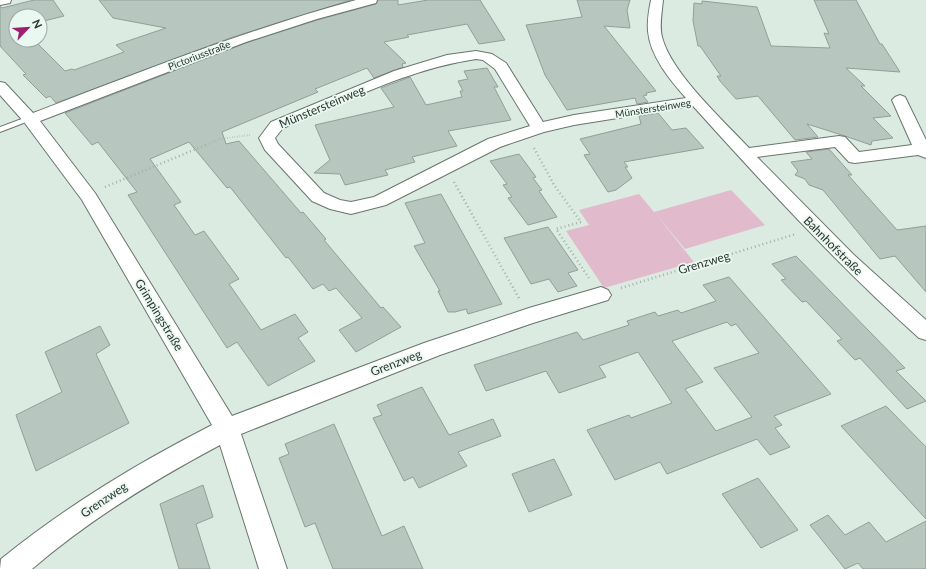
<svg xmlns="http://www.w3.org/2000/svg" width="926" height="569" font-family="Lato,sans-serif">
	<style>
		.green { fill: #e1bacc }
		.building { fill: #b7c6be; stroke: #919f97; fill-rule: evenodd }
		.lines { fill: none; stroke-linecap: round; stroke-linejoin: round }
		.service-casing { stroke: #68766f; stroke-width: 2 }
		.minor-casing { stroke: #68766f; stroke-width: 2 }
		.path-far1 { stroke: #a3afa8; stroke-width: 2; stroke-dasharray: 0.5 2; stroke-linecap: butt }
		.path { stroke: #a3afa8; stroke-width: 2.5; stroke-dasharray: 1 3; stroke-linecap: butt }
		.service { fill: #fff; fill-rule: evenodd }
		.minor { fill: #fff; fill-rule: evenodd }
		.labels { text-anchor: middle; stroke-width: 3.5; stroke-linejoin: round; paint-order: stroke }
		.far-street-label { font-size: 10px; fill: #2d332f; stroke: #e9f8f0 }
		.street-label { font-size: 12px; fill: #2d332f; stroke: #e9f8f0 }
	</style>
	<rect width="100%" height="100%" fill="#dcebe2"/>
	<polygon class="green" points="731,190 765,225 685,249 655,213 694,262 604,288 566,231 589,225 579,210 639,194 654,212"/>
	<g class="building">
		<polygon points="34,0 53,0 64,16 40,22 40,16 16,16 16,40 34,40 65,71 72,69 74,70 124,52 116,45 166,28 113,18 99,0 351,0 233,37 56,103 50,96 46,98 23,75 26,74 0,46 0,6 2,8"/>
		<polygon points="378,0 398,0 398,5 428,0 480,0 505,40 479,44 467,24 407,35 409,37 384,42 406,63 402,64 403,67 374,78 367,68 315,89 318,92 222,132 226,144 239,141 301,213 303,212 326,239 324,240 381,308 383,307 401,327 356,352 339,330 362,318 336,288 329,291 323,284 313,289 288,257 286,258 230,187 227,188 189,142 150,159 181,202 174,205 195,235 204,231 239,279 229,284 261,330 295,314 308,332 298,338 315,361 268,386 237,342 227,348 128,195 137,192 98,142 92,145 65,113 246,43 317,20 376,4"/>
		<polygon points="577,0 630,0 627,10 630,28 604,26 656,91 646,93 647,95 643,96 648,102 637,104 635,98 567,110 545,75 526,25 582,17"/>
		<polygon points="814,0 856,0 880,44 882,44 900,72 846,68 865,86 861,86 891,116 873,118 893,138 872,141 871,145 845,136 807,124 818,137 795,140 758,96 736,99 720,81 717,76 721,76 700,46 698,46 693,21 694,3 702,4 702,1 757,7 771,46 830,48 824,33 829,34"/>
		<polygon points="487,68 498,87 494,87 511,120 448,131 457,146 412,157 415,162 385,170 388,175 345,185 340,174 314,173 330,160 315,125 394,107 381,88 410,77 426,105 462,97 460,91 463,91 458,81 468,79 464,71"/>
		<polygon points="658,113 672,130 686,128 704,148 624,162 628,167 625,167 632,178 616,190 608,192 584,155 590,154 580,139 641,124 639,116"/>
		<polygon points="829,149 852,175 848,175 897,230 926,226 926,292 895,256 880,259 823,190 809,185 805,179 795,175 798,171 791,162 812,159 806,152"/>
		<polygon points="519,154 536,177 533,178 542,190 539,191 557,217 528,225 508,198 512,197 503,185 507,184 490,161"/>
		<polygon points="441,194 502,304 468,314 466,309 455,312 448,312 438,291 440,291 414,246 425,243 405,203"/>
		<polygon points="548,227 578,270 568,273 577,286 558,292 549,279 531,284 504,238"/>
		<polygon points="796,256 905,368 896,371 926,401 907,409 860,358 855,360 837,341 842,339 806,301 802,302 781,280 786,279 772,264"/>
		<path d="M 729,277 L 831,394 L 774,416 L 782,425 L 775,428 L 790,447 L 770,455 L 757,439 L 667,474 L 660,462 L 615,480 L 587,430 L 629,415 L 631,418 L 672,403 L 638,352 L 599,366 L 606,377 L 559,393 L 546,371 L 486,391 L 474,365 L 577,332 L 583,340 L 629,325 L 627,321 L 655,312 L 658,316 L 678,310 L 681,313 L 716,301 L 703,285 ZM 727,322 L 731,326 L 736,324 L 759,353 L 714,368 L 752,417 L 716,431 L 685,389 L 703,382 L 672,341 Z"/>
		<polygon points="100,326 110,345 96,354 129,423 36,471 16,415 62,392 45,352"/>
		<polygon points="422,387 449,435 493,419 501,436 458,452 467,466 419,488 413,477 404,481 373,418 382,415 377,405"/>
		<polygon points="886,406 926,447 926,519 841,426"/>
		<polygon points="334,424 382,536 404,526 423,569 333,569 315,523 305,527 279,458 289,454 285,444"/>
		<polygon points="554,459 572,495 529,512 512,474"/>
		<polygon points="758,478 798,530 761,548 722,494"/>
		<polygon points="203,485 213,517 196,524 210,569 179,569 160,504"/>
		<polygon points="828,515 845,535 869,522 886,542 926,521 926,569 863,569 858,563 845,569 810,525"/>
	</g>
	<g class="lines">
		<defs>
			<polygon id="service" points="27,117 33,117 34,119 0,132 0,127"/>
			<g id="minor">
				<polygon points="0,0 11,0 10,3 0,5"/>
				<path d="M 356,0 L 377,0 L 376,3 L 317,19 L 246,42 L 40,121 L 95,193 L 232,416 L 424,343 L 529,308 L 601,287 L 608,290 L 611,295 L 608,300 L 533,323 L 440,355 L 241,434 L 287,569 L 259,569 L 220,445 C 154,480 89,520 32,569 L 0,569 L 1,559 C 68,505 136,464 212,425 L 82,200 L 24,122 L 0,95 L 0,82 L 5,83 L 33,113 C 140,72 246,30 356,0 Z"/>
				<path d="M 651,0 L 663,0 C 662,12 659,25 662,37 C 671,73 723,120 749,148 L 839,136 L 845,137 L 859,152 L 912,145 L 892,100 L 895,97 L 900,95 L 905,97 L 926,140 L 926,158 L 918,155 L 855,163 L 849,162 L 835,147 L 757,157 L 854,255 L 926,320 L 926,340 L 919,338 C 838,265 765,186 693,106 L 574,125 L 544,132 L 500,147 L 386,205 L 351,214 L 330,209 L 312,201 L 265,150 L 259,138 L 271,122 L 394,71 L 447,55 L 476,51 L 492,54 L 506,63 L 543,122 L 574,115 L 686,98 C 670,80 650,56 648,31 C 647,21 649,10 651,0 ZM 476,59 L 483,60 L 495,69 L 530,126 L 488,139 L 374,197 L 351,202 L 340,200 L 324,193 L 278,144 L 275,138 L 283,128 C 345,102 408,69 476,59 Z"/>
			</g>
		</defs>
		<use href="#service" class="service-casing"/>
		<use href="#minor" class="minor-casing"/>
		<polyline class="path-far1" points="206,145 220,139 250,135"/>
		<g class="path">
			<polyline points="534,148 554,185 581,222 556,229 589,278"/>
			<polyline points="454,182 520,300"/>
			<polyline points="105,187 208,144"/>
			<polyline points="621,288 796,234"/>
		</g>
		<use href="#service" class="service"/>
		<use href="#minor" class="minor"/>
	</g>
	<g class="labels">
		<g class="far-street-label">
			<text transform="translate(199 55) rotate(-21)" y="4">Pictoriusstraße</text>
			<text transform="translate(653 108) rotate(-9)" y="4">Münstersteinweg</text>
		</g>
		<g class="street-label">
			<text transform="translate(322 107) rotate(-23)" y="4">Münstersteinweg</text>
			<text transform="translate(833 246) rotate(45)" y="4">Bahnhofstraße</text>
			<text transform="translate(704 263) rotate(-17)" y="4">Grenzweg</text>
			<text transform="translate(159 315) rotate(59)" y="4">Grimpingstraße</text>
			<text transform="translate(396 363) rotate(-21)" y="4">Grenzweg</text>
			<text transform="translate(104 500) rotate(-34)" y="4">Grenzweg</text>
		</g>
	</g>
	<g transform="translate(28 28) rotate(65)"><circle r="19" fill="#e9f8f0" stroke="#9ea9a3"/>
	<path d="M0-3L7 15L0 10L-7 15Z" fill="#a11e6e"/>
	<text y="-6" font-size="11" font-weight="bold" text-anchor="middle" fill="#2d332f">N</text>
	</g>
</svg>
